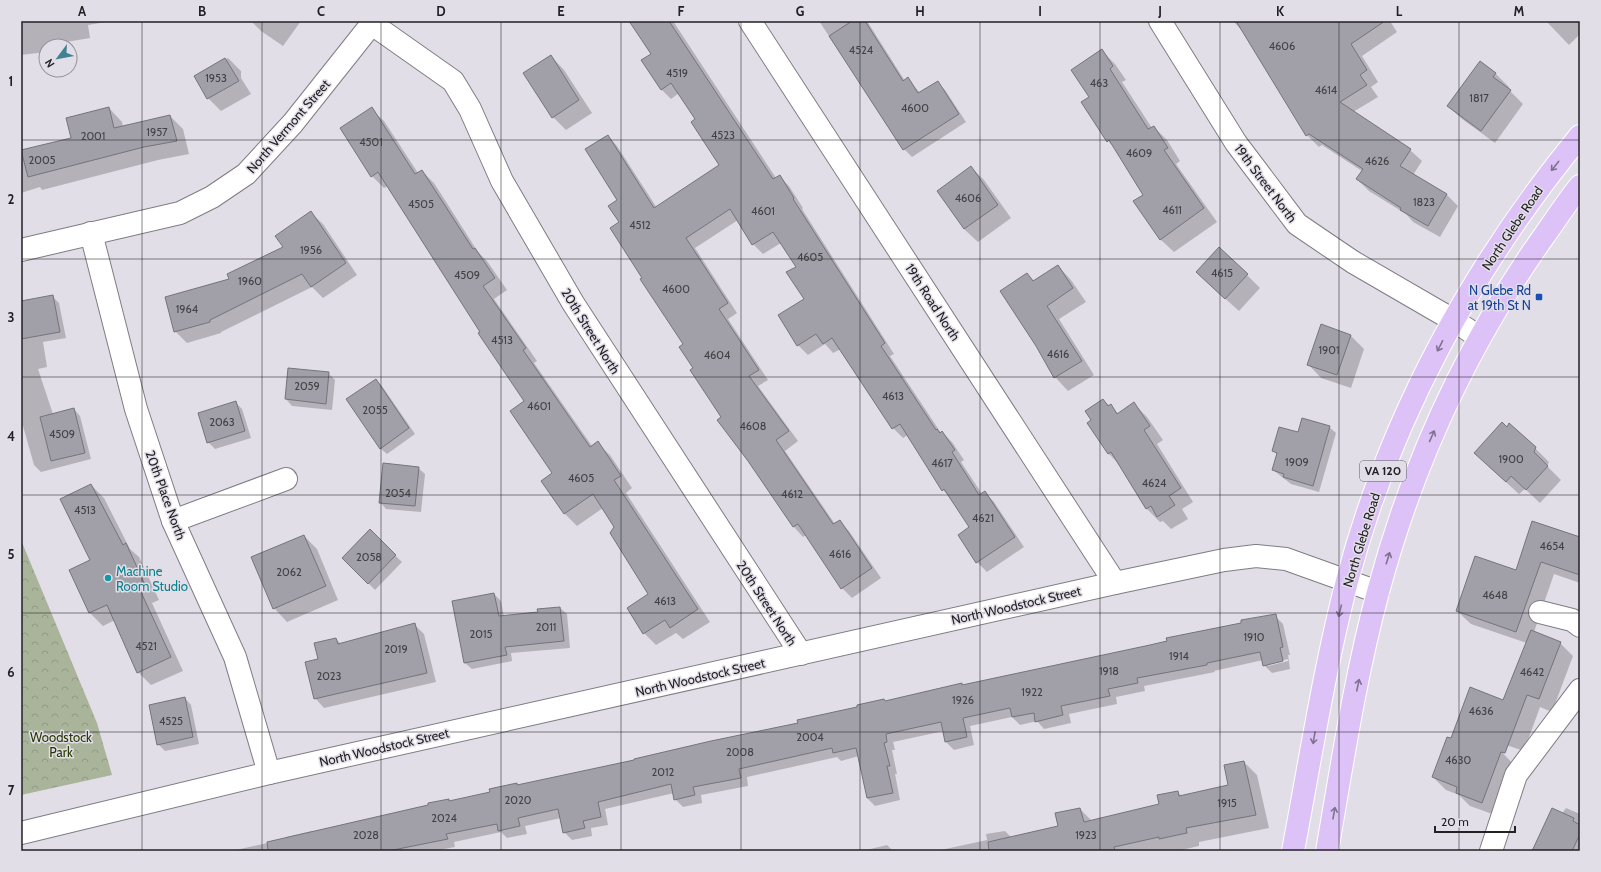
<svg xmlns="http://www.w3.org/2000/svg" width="1601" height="872" font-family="Cabin,sans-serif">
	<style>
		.park { fill: url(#park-crowns) }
		.shadow { fill: #0003; fill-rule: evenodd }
		.building { fill: #a1a0a8; stroke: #75737b }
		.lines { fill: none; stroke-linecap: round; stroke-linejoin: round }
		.minor-casing { stroke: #807c85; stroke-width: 24 }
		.tertiary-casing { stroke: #807c85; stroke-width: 24 }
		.primary-casing { stroke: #fff; stroke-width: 24 }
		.minor { stroke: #fff; stroke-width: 22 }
		.tertiary { stroke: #fff; stroke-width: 22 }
		.primary { stroke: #ddc2f8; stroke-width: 22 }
		.oneway { stroke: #80728e }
		.grid { fill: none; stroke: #232125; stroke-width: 1; stroke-opacity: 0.55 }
		.transit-dot { fill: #1a4fb4; stroke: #e2dee7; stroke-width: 1.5 }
		.culture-dot { fill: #0f9aa8; stroke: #e2dee7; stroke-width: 1.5 }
		.labels { text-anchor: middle; stroke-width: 3; stroke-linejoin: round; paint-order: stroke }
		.number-label { font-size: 11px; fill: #424146 }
		.shield { fill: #e2dee7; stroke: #5c5a5f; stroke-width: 1 }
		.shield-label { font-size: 12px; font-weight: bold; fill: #232125 }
		.street-label { font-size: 13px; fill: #232125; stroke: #e2dee7 }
		.transit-label { font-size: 13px; fill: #164399; stroke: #e2dee7; text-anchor: end }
		.culture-label { font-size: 13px; fill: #0d838f; stroke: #e2dee7; text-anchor: start }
		.park-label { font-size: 13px; fill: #283800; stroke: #e2dee7 }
		.neatline { fill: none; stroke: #232125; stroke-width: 1.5 }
		.grid-label { font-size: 13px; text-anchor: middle; font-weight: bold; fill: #232125 }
	</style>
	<defs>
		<pattern id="park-crowns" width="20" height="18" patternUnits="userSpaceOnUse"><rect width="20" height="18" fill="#a9b49a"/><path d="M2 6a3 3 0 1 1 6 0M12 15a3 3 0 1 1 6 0" fill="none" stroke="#919a85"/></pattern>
	</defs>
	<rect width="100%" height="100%" fill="#e2dee7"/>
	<polygon class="park" points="21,540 97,723 112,775 21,795"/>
	<g class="shadow">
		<polygon points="21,21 112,21 88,25 90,38 48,45 46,46 46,52 21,55"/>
		<polygon points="251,21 301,21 283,46 261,31"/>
		<polygon points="630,21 673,21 776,178 779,176 789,186 803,208 802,209 894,354 890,356 941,433 942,432 952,442 964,460 961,462 982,494 985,492 994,502 1024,547 987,572 977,562 970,527 952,499 943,490 908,435 903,438 893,428 841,349 833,353 825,344 808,355 798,345 805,299 797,267 781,243 763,254 753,244 738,220 695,248 737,313 728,319 768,380 758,386 798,441 785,451 835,524 839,521 849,531 881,578 852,598 842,588 806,535 803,537 794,527 749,461 722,418 694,369 685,344 644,278 620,222 619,200 608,136 617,146 657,208 720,165 696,120 679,93 671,99 661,89 652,55"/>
		<polygon points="819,21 867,21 905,81 908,79 920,93 937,82 945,90 966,122 912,157 904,149"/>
		<polygon points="1233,21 1390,21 1397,32 1362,56 1378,82 1371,87 1378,97 1353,112 1410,150 1422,161 1413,175 1447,195 1458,206 1440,237 1413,222 1406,214 1369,191 1357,179 1362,171 1322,145 1319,147 1307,135 1247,36"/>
		<polygon points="1546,21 1580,21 1580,34 1569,45"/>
		<polygon points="1102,51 1115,64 1126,80 1122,82 1152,128 1154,127 1167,140 1180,161 1176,164 1217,222 1174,252 1160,239 1145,195 1117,150 1108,141 1082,102 1090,97"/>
		<polygon points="551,56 564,70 592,113 566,130 553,117"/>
		<polygon points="228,58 241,71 241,78 251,94 221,111 208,98 195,76"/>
		<polygon points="1480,62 1496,74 1509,87 1508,89 1523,104 1495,143 1462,119 1448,106"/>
		<polygon points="109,108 122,122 123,127 170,116 183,129 189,154 158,160 42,190 40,187 21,193 21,152 72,138"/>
		<polygon points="371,109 384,121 418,173 422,171 434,183 478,252 487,261 507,290 494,299 537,361 534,363 592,446 597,443 610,455 632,488 626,493 710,622 683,639 676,633 656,645 644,633 650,595 615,527 603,508 577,526 565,514 542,481 553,474 526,401 388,186 384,188 372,176"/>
		<polygon points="971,167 984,180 1011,218 978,242 964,229 938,191"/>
		<polygon points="311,213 323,224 357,275 323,298 312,287 221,332 221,333 187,343 175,331 284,247"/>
		<polygon points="1058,266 1071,280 1086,302 1059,319 1094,375 1068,391 1055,377 1027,274 1035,282"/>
		<polygon points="1247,275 1260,288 1239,311 1210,285"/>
		<polygon points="52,296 59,303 66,338 43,342 47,367 38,369 53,414 74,409 80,416 91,459 41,472 34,465 23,426 21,426 21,302"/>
		<polygon points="1350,335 1364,349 1351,388 1321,378 1308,364"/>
		<polygon points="328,373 335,380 332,410 292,406 286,399"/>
		<polygon points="376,380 382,386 415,434 387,454 380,448"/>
		<polygon points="1103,400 1119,414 1134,404 1147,417 1163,440 1157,444 1193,502 1182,509 1188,519 1171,529 1163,521 1160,522 1147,509 1120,465 1109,454 1088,423 1093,420"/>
		<polygon points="236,403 242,409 251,438 215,449 208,442"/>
		<polygon points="1329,427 1336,433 1319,492 1291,484 1273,470 1278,455 1274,451 1299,433"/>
		<polygon points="1535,448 1549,462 1547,466 1561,480 1540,503 1525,489 1519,494 1488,466"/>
		<polygon points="418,468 425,474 421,512 386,509 380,502"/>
		<polygon points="91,485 104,498 130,549 139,557 159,600 152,603 183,671 151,685 138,672 115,620 103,626 90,613 70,570 92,560"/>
		<polygon points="370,531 402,562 375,590 343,558"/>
		<polygon points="304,536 317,549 338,600 287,622 274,608"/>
		<polygon points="1580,538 1580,583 1554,574 1534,632 1560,643 1573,656 1552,712 1540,707 1524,751 1500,743 1501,751 1514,765 1495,815 1470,806 1459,795 1446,790 1433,777 1452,740 1504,701 1527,643 1471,624 1457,611 1516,571"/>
		<polygon points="494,594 501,601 504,617 539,613 560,608 567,614 570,648 511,653 512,661 472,669 465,663"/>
		<path d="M 1275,616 L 1283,624 L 1290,655 L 1288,655 L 1290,669 L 1272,673 L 1264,665 L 1263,660 L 1214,671 L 1215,672 L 1144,686 L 1145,691 L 1116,697 L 1117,704 L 1069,714 L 1071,723 L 1044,729 L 1037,721 L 1020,725 L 1012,717 L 970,726 L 974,745 L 954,750 L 946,742 L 944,731 L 893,742 L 895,750 L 892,750 L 897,774 L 895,774 L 900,800 L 875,806 L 867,798 L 859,756 L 841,761 L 837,757 L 747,777 L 748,786 L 701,795 L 702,803 L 683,807 L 675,799 L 674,793 L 605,809 L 608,825 L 591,828 L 592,836 L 572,840 L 564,832 L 561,818 L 525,826 L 527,834 L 507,838 L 501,832 L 454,842 L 455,847 L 434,851 L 231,851 L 286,839 L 286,837 L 312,831 L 314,832 L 429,806 L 449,800 L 451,802 L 491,793 L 516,784 L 518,786 L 799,723 L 961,684 L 963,686 L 1151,646 ZM 1288,659 L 1288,661 L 1268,666 L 1268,664 Z"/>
		<polygon points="414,624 424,634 436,682 324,708 315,698 319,660 336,639 341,644"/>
		<polygon points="185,698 191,705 199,744 165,751 158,744"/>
		<polygon points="1244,762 1257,775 1269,828 1199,842 1199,846 1177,851 936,851 987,840 986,834 1005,831 1012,838 1059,827 1080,809 1092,821 1160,804 1177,792 1182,796 1230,786"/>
		<polygon points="1566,808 1580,814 1580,851 1535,851"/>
		<polygon points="887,845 893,851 862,851"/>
	</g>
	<g class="building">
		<polygon points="629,21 669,21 773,179 780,175 794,198 793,199 885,343 881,346 936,430 937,429 940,433 942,431 955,450 952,452 979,495 985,491 1015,537 976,563 958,535 969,527 944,489 942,491 900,424 892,429 832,338 823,344 816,334 797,346 778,315 804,299 786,272 796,267 773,232 752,245 730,209 686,238 728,303 719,309 759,370 749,376 789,431 776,440 833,524 840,520 872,568 841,589 798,524 793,527 748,461 717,420 721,417 690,370 693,368 679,347 683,344 640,279 642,278 610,228 619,222 608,206 617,200 585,149 608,135 654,208 719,165 691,122 695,119 671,83 661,90 641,60 651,54"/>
		<polygon points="852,21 865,21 903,81 908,77 918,93 938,81 959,114 903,150 829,36"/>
		<polygon points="1236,21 1385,21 1351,44 1367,70 1360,75 1367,85 1340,102 1411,149 1400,166 1447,194 1428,226 1400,210 1401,208 1356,179 1363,169 1309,134 1306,136"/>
		<polygon points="1102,49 1113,66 1110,69 1148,129 1154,126 1168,148 1164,150 1204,208 1160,240 1133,201 1143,195 1109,140 1107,142 1081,102 1089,97 1071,70"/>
		<polygon points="551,55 579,100 552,118 523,73"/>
		<polygon points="225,58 239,81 207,99 194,76"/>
		<polygon points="1480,61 1496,73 1493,77 1511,90 1481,131 1447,106"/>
		<polygon points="109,107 114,128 170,115 177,141 144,147 28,177 21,150 71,138 66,118"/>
		<polygon points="372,107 415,174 422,170 473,249 475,248 495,278 483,286 526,348 523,350 590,447 598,441 621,476 614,480 698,609 670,628 665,620 643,634 627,608 648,594 610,533 614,527 593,494 564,514 541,481 552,473 510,411 524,401 478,333 480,332 378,172 371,177 340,128"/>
		<polygon points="971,166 998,205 964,229 937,191"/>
		<polygon points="311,211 346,263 311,287 302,274 210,320 210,322 174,332 165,297 229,279 227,274 283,247 275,236"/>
		<polygon points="1219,247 1248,274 1225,299 1196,272"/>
		<polygon points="1058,265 1073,288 1047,306 1082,361 1054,378 1036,346 1000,291 1027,273 1033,281"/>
		<polygon points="53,295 60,332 21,339 21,301"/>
		<polygon points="1321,324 1351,335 1337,375 1307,365"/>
		<polygon points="288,368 329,372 326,404 285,399"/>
		<polygon points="376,379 409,428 380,449 346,399"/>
		<polygon points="1103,399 1108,406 1111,404 1117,414 1134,402 1150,426 1144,430 1181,488 1169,496 1175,505 1157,517 1151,506 1146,509 1111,452 1108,454 1087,423 1091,420 1085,411"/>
		<polygon points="236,401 245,431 207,443 198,413"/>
		<polygon points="74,408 85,453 51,461 40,417"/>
		<polygon points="1302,418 1330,426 1313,486 1283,477 1284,474 1272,470 1277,453 1272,451 1279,427 1298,432"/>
		<polygon points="1502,422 1507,427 1509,423 1536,447 1534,452 1548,466 1526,490 1511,476 1506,482 1474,453"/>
		<polygon points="383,463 419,467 415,506 379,503"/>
		<polygon points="91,484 123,545 126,543 146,587 140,590 171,657 137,673 107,605 89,613 69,570 90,560 60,499"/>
		<polygon points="1532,521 1580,537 1580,575 1541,562 1516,632 1456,611 1475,556 1516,570"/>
		<polygon points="370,529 396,555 368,584 342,558"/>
		<polygon points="304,535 326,586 273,609 251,557"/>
		<polygon points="494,593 499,616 538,612 537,609 560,607 564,641 505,647 507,655 464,663 452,601"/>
		<polygon points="1276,614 1283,647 1280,648 1283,661 1263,666 1260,652 1207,663 1207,665 1137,678 1138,683 1108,689 1110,696 1061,706 1063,715 1035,722 1034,713 1012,717 1010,708 963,718 967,737 945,742 941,722 886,734 887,742 884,743 890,766 887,766 893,793 867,798 856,748 833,753 832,748 739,769 741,778 693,787 695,795 674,800 671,784 598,802 601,817 583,821 585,828 563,833 558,809 518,818 520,826 498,831 497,824 446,834 448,839 388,851 268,851 267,842 428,805 428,803 449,799 449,801 490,792 489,789 517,783 517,785 634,760 634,759 711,741 798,723 797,720 857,707 857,705 884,699 885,701 962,683 962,685 1150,645 1167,641 1166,638 1241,623 1241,620"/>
		<polygon points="415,623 427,673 314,699 305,662 318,659 314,643 336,638 338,644"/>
		<polygon points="1531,630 1561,642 1539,699 1527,695 1505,753 1501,752 1482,803 1456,793 1457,787 1432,777 1447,737 1451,738 1470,687 1503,700"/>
		<polygon points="185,697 193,737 157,745 149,705"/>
		<polygon points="1244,761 1256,815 1186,828 1187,833 1159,839 1159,837 1114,847 1115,851 989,851 988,842 1058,826 1055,813 1080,808 1084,822 1159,804 1157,795 1178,791 1179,796 1228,785 1224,765"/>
		<polygon points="1552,808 1574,818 1573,821 1580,825 1580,834 1572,851 1532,851"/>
	</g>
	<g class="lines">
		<defs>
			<g id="minor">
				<polyline points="750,21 1115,583"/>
				<polyline points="1160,21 1236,143 1297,224 1353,262 1453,320 1479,337"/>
				<polyline points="372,24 453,81 470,109 502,181 573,303 801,654"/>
				<polyline points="91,233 136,409 173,521 235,657 269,773"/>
				<polyline points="21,250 180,213 212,197 246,174 293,123 374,21"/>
				<polyline points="173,521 286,479"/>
				<polyline points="1540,612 1572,620 1580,626"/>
				<polyline points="1491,851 1516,775 1580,690"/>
			</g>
			<polyline id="tertiary" points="21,833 269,773 1115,583 1224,560 1256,556 1286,559 1378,592"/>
			<g id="primary">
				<path d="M 1293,851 C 1310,761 1324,670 1347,581 C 1390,418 1473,266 1580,136"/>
				<path d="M 1327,851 C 1342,765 1355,677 1378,592 C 1412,465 1468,343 1544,236 C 1556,219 1567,202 1580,186"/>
			</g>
		</defs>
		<use href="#minor" class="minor-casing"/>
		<use href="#tertiary" class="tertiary-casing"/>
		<use href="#primary" class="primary-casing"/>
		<use href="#minor" class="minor"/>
		<use href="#tertiary" class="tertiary"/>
		<use href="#primary" class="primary"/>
	</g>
	<defs><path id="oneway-shaft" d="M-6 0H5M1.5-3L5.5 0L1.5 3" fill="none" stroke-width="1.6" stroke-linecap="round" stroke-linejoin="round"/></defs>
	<g class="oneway">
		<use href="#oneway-shaft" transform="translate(1555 166) rotate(129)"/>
		<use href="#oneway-shaft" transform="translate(1440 346) rotate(117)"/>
		<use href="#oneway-shaft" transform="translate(1432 436) rotate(-66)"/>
		<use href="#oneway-shaft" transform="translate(1388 558) rotate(-73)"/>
		<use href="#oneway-shaft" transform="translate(1340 611) rotate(103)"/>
		<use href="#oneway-shaft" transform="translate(1358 685) rotate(-78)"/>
		<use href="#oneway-shaft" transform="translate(1314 738) rotate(100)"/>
		<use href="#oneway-shaft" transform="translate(1334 813) rotate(-80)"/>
	</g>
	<path class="grid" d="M 142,21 L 142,851M 262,21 L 262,851M 381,21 L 381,851M 501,21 L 501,851M 621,21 L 621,851M 741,21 L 741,851M 860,21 L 860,851M 980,21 L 980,851M 1100,21 L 1100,851M 1220,21 L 1220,851M 1339,21 L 1339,851M 1459,21 L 1459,851M 21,140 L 1580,140M 21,259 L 1580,259M 21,377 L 1580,377M 21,495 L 1580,495M 21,613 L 1580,613M 21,732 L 1580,732"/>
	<rect class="transit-dot" x="1535" y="293" width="8" height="8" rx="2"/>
	<circle class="culture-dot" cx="108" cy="578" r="4"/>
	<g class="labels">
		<g class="number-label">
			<text x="1282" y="50">4606</text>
			<text x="861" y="54">4524</text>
			<text x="677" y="77">4519</text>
			<text x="216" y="82">1953</text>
			<text x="1099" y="87">463</text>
			<text x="1326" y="94">4614</text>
			<text x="1479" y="102">1817</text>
			<text x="915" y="112">4600</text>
			<text x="157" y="136">1957</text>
			<text x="723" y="139">4523</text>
			<text x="93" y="140">2001</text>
			<text x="371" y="146">4501</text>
			<text x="1139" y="157">4609</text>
			<text x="42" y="164">2005</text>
			<text x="1377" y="165">4626</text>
			<text x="968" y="202">4606</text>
			<text x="1424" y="206">1823</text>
			<text x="421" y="208">4505</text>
			<text x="1172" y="214">4611</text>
			<text x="763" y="215">4601</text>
			<text x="640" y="229">4512</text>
			<text x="311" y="254">1956</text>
			<text x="810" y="261">4605</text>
			<text x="1222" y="277">4615</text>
			<text x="467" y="279">4509</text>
			<text x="250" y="285">1960</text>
			<text x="676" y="293">4600</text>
			<text x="187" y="313">1964</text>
			<text x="502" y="344">4513</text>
			<text x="1329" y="354">1901</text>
			<text x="1058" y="358">4616</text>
			<text x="717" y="359">4604</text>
			<text x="307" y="390">2059</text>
			<text x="893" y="400">4613</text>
			<text x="539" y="410">4601</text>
			<text x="375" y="414">2055</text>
			<text x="222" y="426">2063</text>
			<text x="753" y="430">4608</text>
			<text x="62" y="438">4509</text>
			<text x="1511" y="463">1900</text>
			<text x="1297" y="466">1909</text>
			<text x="942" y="467">4617</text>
			<text x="581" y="482">4605</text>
			<text x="1154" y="487">4624</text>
			<text x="398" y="497">2054</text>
			<text x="792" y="498">4612</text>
			<text x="85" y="514">4513</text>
			<text x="983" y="522">4621</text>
			<text x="1552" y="550">4654</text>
			<text x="840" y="558">4616</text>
			<text x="369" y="561">2058</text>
			<text x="289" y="576">2062</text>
			<text x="1495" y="599">4648</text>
			<text x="665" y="605">4613</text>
			<text x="546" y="631">2011</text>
			<text x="481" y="638">2015</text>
			<text x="1254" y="641">1910</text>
			<text x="146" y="650">4521</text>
			<text x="396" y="653">2019</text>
			<text x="1179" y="660">1914</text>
			<text x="1109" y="675">1918</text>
			<text x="1532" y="676">4642</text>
			<text x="329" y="680">2023</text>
			<text x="1032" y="696">1922</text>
			<text x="963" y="704">1926</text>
			<text x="1481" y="715">4636</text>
			<text x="171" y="725">4525</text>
			<text x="810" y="741">2004</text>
			<text x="740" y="756">2008</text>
			<text x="1458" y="764">4630</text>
			<text x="663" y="776">2012</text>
			<text x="518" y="804">2020</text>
			<text x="1227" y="807">1915</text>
			<text x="444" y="822">2024</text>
			<text x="366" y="839">2028</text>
			<text x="1086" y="839">1923</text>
		</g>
		<rect class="shield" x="1360" y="461" width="46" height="20" rx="3"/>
		<g class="shield-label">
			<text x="1383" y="475">VA 120</text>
		</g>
		<g class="street-label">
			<text transform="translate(288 126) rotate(-49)" y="5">North Vermont Street</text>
			<text transform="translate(1266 183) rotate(53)" y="5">19th Street North</text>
			<text transform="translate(1512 228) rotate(-56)" y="5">North Glebe Road</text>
			<text transform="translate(933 302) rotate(57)" y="5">19th Road North</text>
			<text transform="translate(591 331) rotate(58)" y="5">20th Street North</text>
			<text transform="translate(166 495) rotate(70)" y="5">20th Place North</text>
			<text transform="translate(1361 540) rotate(-73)" y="5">North Glebe Road</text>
			<text transform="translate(767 603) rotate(57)" y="5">20th Street North</text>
			<text transform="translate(1016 605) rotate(-13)" y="5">North Woodstock Street</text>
			<text transform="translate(700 677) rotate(-13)" y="5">North Woodstock Street</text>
			<text transform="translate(384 747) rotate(-13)" y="5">North Woodstock Street</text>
		</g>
		<g class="transit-label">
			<text x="1531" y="295">N Glebe Rd<tspan x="1531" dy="15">at 19th St N</tspan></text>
		</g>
		<g class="culture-label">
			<text x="116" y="576">Machine<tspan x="116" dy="15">Room Studio</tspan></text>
		</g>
		<g class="park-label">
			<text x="61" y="742">Woodstock<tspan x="61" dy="15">Park</tspan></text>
		</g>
	</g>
	<rect width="1601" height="872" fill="none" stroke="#e2dee7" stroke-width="44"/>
	<g transform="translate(58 58) rotate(238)"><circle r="19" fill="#e2dee7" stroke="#969299"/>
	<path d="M0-3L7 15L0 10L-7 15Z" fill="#408194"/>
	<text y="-6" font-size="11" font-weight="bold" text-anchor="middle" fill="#232125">N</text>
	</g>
	<path d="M1435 826v6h80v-6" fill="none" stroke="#232125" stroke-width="2"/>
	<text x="1441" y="826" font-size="12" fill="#232125" stroke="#e2dee7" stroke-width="3" paint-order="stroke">20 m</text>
	<rect x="22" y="22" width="1557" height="828" class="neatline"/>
	<g class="grid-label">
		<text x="82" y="16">A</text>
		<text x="202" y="16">B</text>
		<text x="321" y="16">C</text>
		<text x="441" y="16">D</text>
		<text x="561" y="16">E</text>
		<text x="681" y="16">F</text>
		<text x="800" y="16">G</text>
		<text x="920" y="16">H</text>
		<text x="1040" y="16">I</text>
		<text x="1160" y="16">J</text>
		<text x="1280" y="16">K</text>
		<text x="1399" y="16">L</text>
		<text x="1519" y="16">M</text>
		<text x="11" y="86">1</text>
		<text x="11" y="204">2</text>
		<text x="11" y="322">3</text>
		<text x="11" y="441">4</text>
		<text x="11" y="559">5</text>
		<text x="11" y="677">6</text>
		<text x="11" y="795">7</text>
	</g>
</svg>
